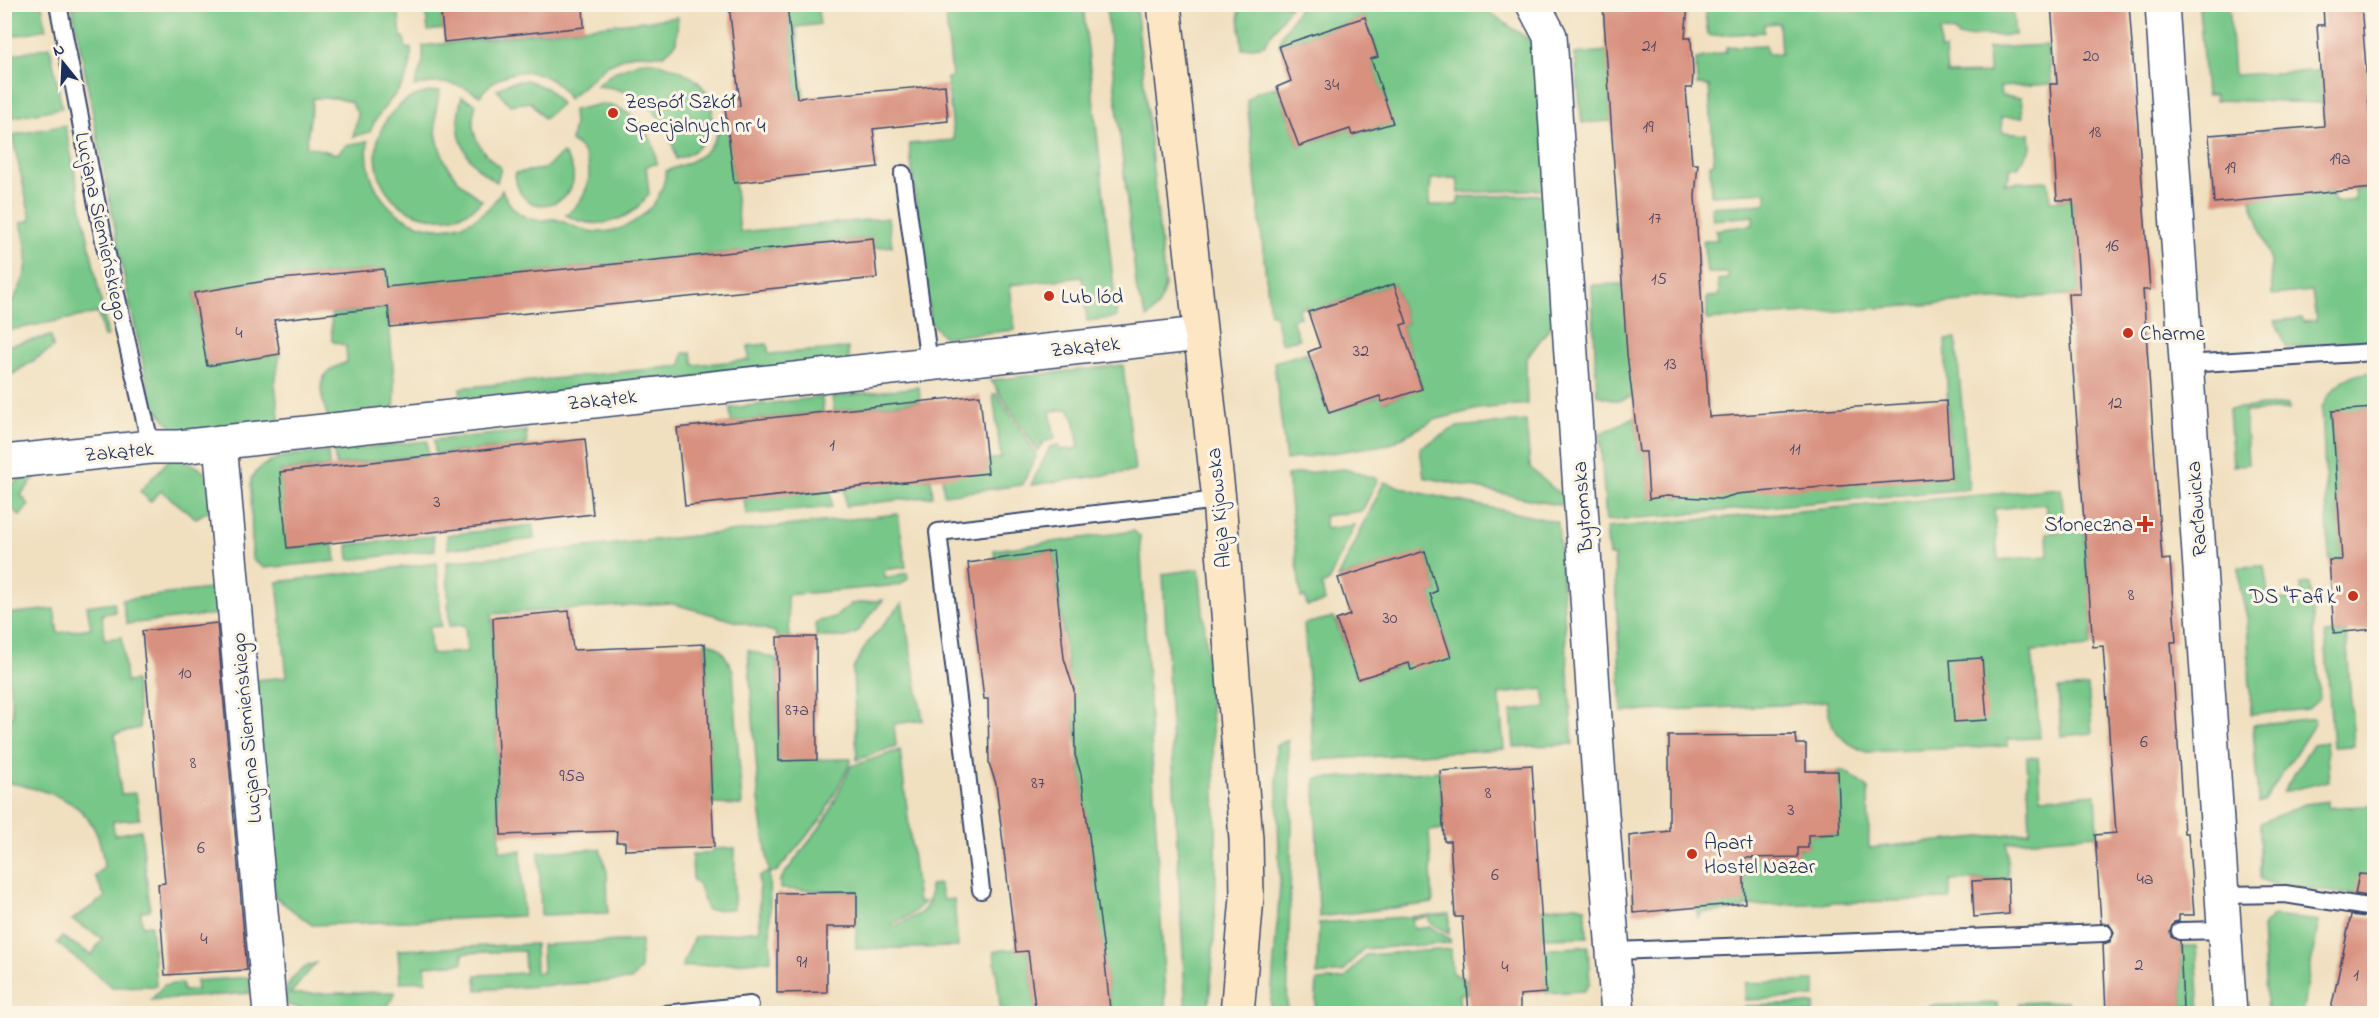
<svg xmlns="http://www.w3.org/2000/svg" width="2379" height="1018" font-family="'Indie Flower',sans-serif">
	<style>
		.green { fill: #77c788; stroke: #497b73; stroke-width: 1.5 }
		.building { fill: #d8907f }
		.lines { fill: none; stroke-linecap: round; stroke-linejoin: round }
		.lane-casing { stroke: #3b4a6d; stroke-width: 20 }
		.street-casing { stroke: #3b4a6d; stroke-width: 36 }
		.secondary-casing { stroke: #3b4a6d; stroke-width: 36 }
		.lane { stroke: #fff; stroke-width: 16 }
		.street { stroke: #fff; stroke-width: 33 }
		.secondary { stroke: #fce6c4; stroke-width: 33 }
		.poi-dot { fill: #c8321e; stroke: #fcf5e5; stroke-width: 2 }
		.labels { text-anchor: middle; stroke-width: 6; stroke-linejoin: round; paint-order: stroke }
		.number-label { font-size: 18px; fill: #4a4766 }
		.poi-label { font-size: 21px; fill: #1b2f5e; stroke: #fcf5e5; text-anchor: start }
		.street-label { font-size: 21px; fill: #1b2f5e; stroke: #fcf5e5 }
	</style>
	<rect width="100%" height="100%" fill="#fcf5e5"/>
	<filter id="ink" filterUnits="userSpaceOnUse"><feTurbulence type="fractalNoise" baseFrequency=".0167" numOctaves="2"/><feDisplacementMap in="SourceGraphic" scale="12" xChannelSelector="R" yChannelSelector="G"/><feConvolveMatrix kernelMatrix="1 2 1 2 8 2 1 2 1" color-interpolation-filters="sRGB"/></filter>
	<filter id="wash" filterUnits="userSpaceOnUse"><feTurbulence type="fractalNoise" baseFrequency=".008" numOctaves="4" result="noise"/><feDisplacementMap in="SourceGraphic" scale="24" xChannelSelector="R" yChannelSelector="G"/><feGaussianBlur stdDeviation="1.35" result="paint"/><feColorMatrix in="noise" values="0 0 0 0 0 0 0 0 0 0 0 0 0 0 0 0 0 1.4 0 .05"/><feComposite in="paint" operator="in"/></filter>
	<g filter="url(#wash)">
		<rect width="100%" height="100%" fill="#f0e0c0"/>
		<g class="green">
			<polygon points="1445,4 1446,9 1482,7 1542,49 1550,189 1459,193 1457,178 1431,179 1429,205 1457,205 1459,197 1550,194 1559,315 1526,359 1527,404 1478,409 1434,420 1390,444 1286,460 1274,362 1306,353 1329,413 1380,396 1383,402 1422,388 1401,325 1407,323 1394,284 1308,312 1307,306 1298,309 1300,317 1292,319 1299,339 1281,343 1275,314 1270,314 1247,101 1256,92 1277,87 1299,146 1350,129 1353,135 1392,123 1371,59 1378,56 1365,17 1279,46 1282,35 1301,5"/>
			<polygon points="4,5 42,5 46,29 5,38"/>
			<path d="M 72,5 L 398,5 L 401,37 L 404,37 L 406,49 L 411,48 C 414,91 383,97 370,132 L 353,137 L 358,115 L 351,102 L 336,98 L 313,98 L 306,146 L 337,154 L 346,145 L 368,141 C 358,222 460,263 502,190 C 508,204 518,217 535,220 C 541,221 547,219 553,219 C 561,219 576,229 588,231 C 626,237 662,209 666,171 C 700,159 714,153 723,116 L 726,115 L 740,232 L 888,218 L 892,246 L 874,248 L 872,238 L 386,287 L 384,269 L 275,279 L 194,293 L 207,366 L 280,354 L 275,384 L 280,425 L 177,432 L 155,408 L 151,398 L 128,296 Z"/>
			<polygon points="425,5 440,5 443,29 428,31"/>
			<polygon points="817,5 820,24 796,27 804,100 797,100 787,6"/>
			<polygon points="945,5 1083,5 1117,317 1087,321 1082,277 1010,285 1015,330 944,337 930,322 909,144 954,140 947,78 952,77"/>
			<polygon points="1106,5 1136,5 1165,286 1159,305 1147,318 1137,292"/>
			<polygon points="1238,5 1238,4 1291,5 1264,45 1242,49"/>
			<polygon points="1704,5 2012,5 2015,35 1958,37 1955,32 1940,31 1940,50 1945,50 1947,74 1989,73 1988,48 2047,45 2052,84 2000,87 2001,96 2021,98 2023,117 2001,117 2002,132 2030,134 2031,148 2018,167 2010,168 2010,176 2004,183 2048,181 2050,201 2073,200 2080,294 1707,320 1707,297 1719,296 1718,280 1728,279 1728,273 1707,273 1703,240 1717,240 1716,230 1753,225 1753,216 1713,220 1711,207 1766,204 1766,192 1711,195 1710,164 1714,163 1709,86 1697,85 1696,59 1726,52 1726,47 1766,45 1767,54 1781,54 1779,23 1764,24 1764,32 1708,36"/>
			<polygon points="2208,5 2229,5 2234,75 2374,68 2374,120 2351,114 2323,116 2322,103 2215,100 2215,95 2206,95 2199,8"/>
			<path d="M 678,17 L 676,43 L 664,55 L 633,54 L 607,65 L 568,99 C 550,64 502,63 480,96 C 460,83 438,79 414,87 L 423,62 L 423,46 Z"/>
			<polygon points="50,47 62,108 8,118 5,101 5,56"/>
			<polygon points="1607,51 1611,121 1582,123 1575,54"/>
			<path d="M 644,61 C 684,65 727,89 707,134 C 701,148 690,155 676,159 C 669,116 639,88 596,86 L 614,72 Z"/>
			<polygon points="526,80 548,89 561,104 544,119 531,102 510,105 497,90 508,83"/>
			<path d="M 440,91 C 427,136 443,175 482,200 C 472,213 453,219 437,218 C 354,212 357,95 440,91 Z"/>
			<path d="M 462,97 L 476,104 C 467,131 478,151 501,168 L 497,182 C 464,164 451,132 462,97 Z"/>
			<path d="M 601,104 C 632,107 656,133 656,164 L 646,166 L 649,194 C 629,222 597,232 566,215 C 591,197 600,160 571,141 L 574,124 L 573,110 Z"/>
			<path d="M 65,125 L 108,336 L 104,337 L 98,313 L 5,331 C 4,308 19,296 25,274 C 30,257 25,240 21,223 L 31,220 L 12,135 Z"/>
			<polygon points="2303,128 2309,194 2332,192 2335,202 2355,200 2354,190 2374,188 2374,342 2287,348 2275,321 2302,318 2303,322 2316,321 2312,291 2272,295 2271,261 2251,200 2266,197 2260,131"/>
			<path d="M 563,153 C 602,199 518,232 515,173 L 544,169 Z"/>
			<polygon points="1622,284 1634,370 1629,372 1634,372 1635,395 1619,401 1597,395 1592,285"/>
			<path d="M 388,308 L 395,392 L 394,412 L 329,420 C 318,391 314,373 347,362 L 346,346 L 332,341 L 331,314 Z"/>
			<polygon points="51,336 53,348 5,379 5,346"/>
			<polygon points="1956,339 1969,489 1606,521 1600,434 1635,417 1639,452 1646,452 1649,499 1653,498 1653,494 1676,492 1676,497 1679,497 1951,477 1945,340"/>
			<polygon points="767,344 769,354 848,348 849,361 462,404 460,388 681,366 683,353 691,353 694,365 749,360 748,346"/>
			<polygon points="1123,365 1135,471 1031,485 1050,447 1059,445 1060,450 1079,448 1075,422 1069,409 1050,411 1055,439 1043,442 1038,451 991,380"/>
			<path d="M 2374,372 L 2374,408 L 2332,412 L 2342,560 L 2329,560 L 2322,408 C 2333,383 2347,374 2374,372 Z"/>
			<polygon points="919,387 920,401 834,411 832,397"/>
			<polygon points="993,394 997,394 1037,455 1022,485 944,495 942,477 987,460 1001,458"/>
			<polygon points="822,397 823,412 731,422 730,408"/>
			<polygon points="2288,404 2289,409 2245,412 2248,464 2233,466 2229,409"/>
			<polygon points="1526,421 1530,468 1571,504 1557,505 1424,477 1420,448 1456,427"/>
			<polygon points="526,431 527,444 521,446 435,454 434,440"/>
			<polygon points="427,441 428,455 336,465 334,451"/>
			<path d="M 328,452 L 329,466 L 280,471 L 288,548 L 334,544 L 336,561 L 264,568 L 252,559 L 251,479 C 267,452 299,455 328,452 Z"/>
			<path d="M 169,460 C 204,461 209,475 217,506 L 196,518 L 161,491 L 150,502 L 140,491 Z"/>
			<polygon points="1344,469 1378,479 1362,511 1324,516 1326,529 1355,525 1328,582 1322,585 1325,602 1307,606 1305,597 1301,598 1287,475"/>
			<polygon points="37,475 21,495 29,505 20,516 10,507 5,512 5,488 19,480"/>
			<polygon points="931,479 933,496 846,506 844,488"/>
			<polygon points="1384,482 1416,492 1558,522 1573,744 1514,747 1511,711 1546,707 1543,689 1499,694 1504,749 1314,760 1304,624 1334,617 1358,679 1409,663 1451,657 1430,594 1437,591 1425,552 1338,578"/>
			<path d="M 2061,488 L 2064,518 L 2048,520 L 2046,504 L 1994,509 L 1998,560 L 2048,556 L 2047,533 L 2084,530 L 2092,626 L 2090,647 L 2032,651 L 2040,738 L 2008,739 L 2008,746 L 1867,752 C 1840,742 1829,729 1827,701 L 1780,705 L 1622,712 L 1614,556 L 1609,556 L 1606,528 Z"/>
			<polygon points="831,490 832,507 746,515 744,499"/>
			<polygon points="898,514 906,567 884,570 885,578 907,573 908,579 900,585 787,595 790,637 777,638 775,632 670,603 492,614 500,851 521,851 523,916 312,925 274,896 256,680 287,677 277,582 437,563 441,626 429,627 431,654 467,652 465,625 449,626 447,562"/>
			<polygon points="533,525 534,539 448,549 447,535"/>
			<polygon points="1134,531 1140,537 1166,1013 1111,1013 1053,551 995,558 994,550"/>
			<polygon points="433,536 435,550 349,560 348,545"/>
			<polygon points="2264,566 2269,601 2302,597 2301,584 2310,583 2320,698 2308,709 2251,715 2247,617 2240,589 2239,567"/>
			<path d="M 1199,569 C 1214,718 1224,865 1208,1013 L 1186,1014 L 1163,574 Z"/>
			<polygon points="216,588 219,614 127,624 122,600"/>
			<polygon points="883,600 856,633 847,637 816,637 816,622 835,617 851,604"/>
			<path d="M 114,602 L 115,612 L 102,614 L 104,639 L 122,637 L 126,682 L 135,681 L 140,728 L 115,734 L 121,794 L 136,793 L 140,819 L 113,821 L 114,835 L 141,830 L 150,910 L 141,911 L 142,926 L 151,925 L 156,986 L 112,987 L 57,943 L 62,937 L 92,955 L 102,938 L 72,920 L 105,897 L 95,876 L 104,867 C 100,820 80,801 36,789 C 26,787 15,782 5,783 L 5,717 L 13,716 L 5,645 L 5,614 L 54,609 L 58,633 L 91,628 L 87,606 Z"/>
			<polygon points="902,603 923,720 894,724 896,746 857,760 853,669 866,645"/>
			<polygon points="2346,632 2354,746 2333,747 2325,634"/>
			<path d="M 705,641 C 721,645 726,656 733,671 L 742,805 L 712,804 Z"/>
			<polygon points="748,650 777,659 779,760 851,759 851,762 822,818 777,871 769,873 771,960 682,967 694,937 760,930 759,876 769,872 759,800"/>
			<polygon points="2088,687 2092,733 2061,736 2058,689"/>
			<polygon points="2314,718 2315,723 2265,800 2258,803 2253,725"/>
			<polygon points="1288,740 1292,822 1287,1013 1270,1013 1280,886 1276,746"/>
			<polygon points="2326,742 2329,781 2283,792 2313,744"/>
			<path d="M 900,750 L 918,902 L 925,902 L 910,915 L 891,924 L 894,926 C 917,915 932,914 930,885 L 939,884 L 943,900 L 954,899 L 958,947 L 856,949 L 857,892 L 780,889 L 780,880 L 826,819 L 851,766 Z"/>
			<polygon points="2027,757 2038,758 2041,798 2096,794 2098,835 2007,842 2008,879 1950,881 1950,899 1744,906 1744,909 1702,913 1698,918 1697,907 1745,902 1743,858 1808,847 1808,835 1839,834 1838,771 1845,771 1868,788 1869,848 2030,832"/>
			<polygon points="1440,771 1443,829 1429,831 1433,903 1319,917 1315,779"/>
			<polygon points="2328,801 2328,807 2374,806 2374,898 2270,883 2260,879 2260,823 2305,804"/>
			<polygon points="735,848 734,909 707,910 699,886 693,880 692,855 712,853 713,849"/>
			<polygon points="600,849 607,872 608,913 541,915 539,852"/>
			<polygon points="1576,905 1585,907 1587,937 1542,938 1540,909"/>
			<polygon points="1449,914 1449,934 1429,922 1429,917 1412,919 1414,929 1430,927 1450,939 1450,943 1363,949 1343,972 1317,975 1319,923"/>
			<polygon points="2273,916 2319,921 2302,1013 2267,1013 2262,927"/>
			<polygon points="641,940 640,970 631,980 477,990 476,975 525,973 524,951 463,953 463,963 425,966 426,981 400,982 398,950 535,944 536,973 543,972 542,945"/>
			<polygon points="1588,946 1590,984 1584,991 1546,993 1542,950"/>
			<polygon points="2181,946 2196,946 2200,1013 2183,1013"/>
			<polygon points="1016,949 1028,951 1036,1013 1001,1013 994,951"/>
			<polygon points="1451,949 1452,973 1467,981 1467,993 1459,994 1460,1013 1315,1013 1317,981 1345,979 1365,955"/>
			<path d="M 316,963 L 290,994 L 395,992 L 385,1013 L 307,1010 L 288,1005 C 279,986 299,968 316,963 Z"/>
			<polygon points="250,977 251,993 151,1000 164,985 182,983 183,991 197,990 196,981"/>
			<polygon points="1815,981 1815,997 1745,1000 1745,983"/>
			<polygon points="2068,1001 2069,1013 2019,1013 2019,1003"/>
			<polygon points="1997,1003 1998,1013 1929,1013 1929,1006"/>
			<polygon points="1815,1004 1813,1013 1745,1013 1745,1006"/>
		</g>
		<g id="blocks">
			<g class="building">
				<polygon points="440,4 583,4 584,27 444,42"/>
				<polygon points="729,4 787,4 797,98 945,85 948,121 873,129 878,167 734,183 725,107 740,106"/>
				<polygon points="2051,4 2129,4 2150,290 2143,290 2162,560 2170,559 2176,642 2171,642 2184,833 2188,833 2194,915 2179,915 2179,921 2174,922 2170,931 2171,937 2180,941 2183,1008 2178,1008 2179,1014 2106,1014 2103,944 2110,942 2114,932 2109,924 2101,923 2095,835 2116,833 2103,646 2093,647 2071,341 2068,294 2080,294 2073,200 2057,200 2050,84 2057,84"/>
				<polygon points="2323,4 2361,4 2370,120 2374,120 2374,188 2214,203 2209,135 2324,126 2317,25 2324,25"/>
				<polygon points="1603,5 1688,5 1685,38 1691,38 1693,73 1692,88 1686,88 1692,164 1698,164 1695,196 1709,417 1946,401 1951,478 1782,490 1737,494 1720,499 1666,496 1649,499 1646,452 1639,452 1627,354"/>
				<polygon points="1365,17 1378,57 1371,59 1393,123 1352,135 1350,129 1299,146 1277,87 1291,81 1279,46"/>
				<polygon points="873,238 877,278 390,327 388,307 274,320 280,354 207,366 194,293 271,280 384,269 386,287"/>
				<polygon points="1394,284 1407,323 1401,325 1422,389 1382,402 1380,396 1329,413 1308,352 1320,347 1308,312"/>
				<polygon points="980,395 988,473 685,506 677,428"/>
				<polygon points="2374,408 2374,629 2334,633 2329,560 2342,560 2332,411"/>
				<polygon points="585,439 593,514 287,548 280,472"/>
				<polygon points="1053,551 1064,658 1074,690 1075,755 1081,774 1103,944 1110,1009 1104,1009 1105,1014 1036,1014 1028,951 1016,952 996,784 989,763 988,699 984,699 968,563"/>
				<polygon points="1425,551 1437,591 1430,594 1451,657 1411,670 1409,663 1358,679 1336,620 1350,615 1338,578"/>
				<polygon points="569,611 573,650 705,644 714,847 625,850 625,842 616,842 617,831 501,835 493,618"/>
				<polygon points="217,623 247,970 165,975 158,884 165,883 142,631"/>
				<polygon points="777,637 816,637 817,760 779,761"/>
				<polygon points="1982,658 1987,720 1954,722 1950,660"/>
				<polygon points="1796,735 1797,744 1806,744 1806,771 1838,771 1840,834 1808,835 1808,848 1798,848 1798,857 1743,858 1745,903 1633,913 1629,836 1669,831 1669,736"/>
				<polygon points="1532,765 1546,993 1520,995 1520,1014 1469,1014 1462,917 1455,917 1450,841 1444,841 1440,771"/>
				<polygon points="2359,874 2374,875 2374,897 2355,894"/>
				<polygon points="2008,879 2009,914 1974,917 1972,881"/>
				<polygon points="857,892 857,927 827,927 827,992 777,993 777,893"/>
				<polygon points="2351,915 2374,918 2374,1014 2330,1014"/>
			</g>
		</g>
	</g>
	<g filter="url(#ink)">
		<use href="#blocks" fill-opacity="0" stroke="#3b4a6d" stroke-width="1.5"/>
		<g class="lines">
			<defs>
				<g id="lane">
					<polyline points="58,4 105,246 151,447"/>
					<polyline points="903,174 929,363"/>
					<polyline points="2186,364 2374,352"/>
					<polyline points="981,890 938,532 1219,500"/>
					<polyline points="2223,895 2285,894 2374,908"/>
					<polyline points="2180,931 2225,930"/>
					<polyline points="1614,951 2104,933"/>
					<polyline points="666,1014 750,1005"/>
				</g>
				<g id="street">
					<polyline points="1533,4 1550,36 1598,764 1618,1014"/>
					<polyline points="2162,4 2230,1014"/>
					<polyline points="220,442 270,1014"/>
					<polyline points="4,462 151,447 179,447 1200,334"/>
				</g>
				<polyline id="secondary" points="1164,4 1219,500 1246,839 1247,897 1237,1014"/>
			</defs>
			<use href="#lane" class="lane-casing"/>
			<use href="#street" class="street-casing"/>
			<use href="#secondary" class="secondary-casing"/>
			<use href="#lane" class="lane"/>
			<use href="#street" class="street"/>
			<use href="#secondary" class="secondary"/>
		</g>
	</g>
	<g class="poi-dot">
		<circle cx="613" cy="113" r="6"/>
		<circle cx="1049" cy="296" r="6"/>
		<circle cx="2128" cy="333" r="6"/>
		<path d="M2142 515h6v6h6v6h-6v6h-6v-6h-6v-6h6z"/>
		<circle cx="2353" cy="596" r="6"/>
		<circle cx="1692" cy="854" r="6"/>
	</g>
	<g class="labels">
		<g class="number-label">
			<text x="1649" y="51">21</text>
			<text x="2091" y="61">20</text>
			<text x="1332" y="90">34</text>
			<text x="1648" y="132">19</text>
			<text x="2095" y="137">18</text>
			<text x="2340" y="164">19a</text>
			<text x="2230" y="173">19</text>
			<text x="1655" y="223">17</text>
			<text x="2112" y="251">16</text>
			<text x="1659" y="284">15</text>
			<text x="239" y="338">4</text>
			<text x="1361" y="356">32</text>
			<text x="1670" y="369">13</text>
			<text x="2115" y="408">12</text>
			<text x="832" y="450">1</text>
			<text x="1795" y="454">11</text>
			<text x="437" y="507">3</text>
			<text x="2131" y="600">8</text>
			<text x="1390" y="623">30</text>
			<text x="185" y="678">10</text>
			<text x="797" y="715">87a</text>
			<text x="2144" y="747">6</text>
			<text x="193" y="768">8</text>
			<text x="572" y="781">95a</text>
			<text x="1038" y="788">87</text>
			<text x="1488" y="798">8</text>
			<text x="1791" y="815">3</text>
			<text x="201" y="853">6</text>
			<text x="1495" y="880">6</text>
			<text x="2145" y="884">4a</text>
			<text x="204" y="944">4</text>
			<text x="802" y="967">91</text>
			<text x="2139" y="970">2</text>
			<text x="1505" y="972">4</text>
			<text x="2356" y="980">1</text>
		</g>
		<g class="poi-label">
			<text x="625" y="108">Zespół Szkół<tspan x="625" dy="24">Specjalnych nr 4</tspan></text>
			<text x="1061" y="303">Lub lód</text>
			<text x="2140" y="340">Charme</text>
			<text x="2133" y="531" text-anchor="end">Słoneczna</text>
			<text x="2341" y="603" text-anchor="end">DS "Fafik"</text>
			<text x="1704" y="849">Apart<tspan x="1704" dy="24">Hostel Nazar</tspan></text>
		</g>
		<g class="street-label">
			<text transform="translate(102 226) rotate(78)" y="7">Lucjana Siemieńskiego</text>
			<text transform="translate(1085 346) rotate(-6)" y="7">Zakątek</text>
			<text transform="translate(602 399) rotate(-6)" y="7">Zakątek</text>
			<text transform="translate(119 451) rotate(-5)" y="7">Zakątek</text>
			<text transform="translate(1582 507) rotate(-94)" y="7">Bytomska</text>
			<text transform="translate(1218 508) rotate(-95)" y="7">Aleja Kijowska</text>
			<text transform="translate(2196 509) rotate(-94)" y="7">Racławicka</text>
			<text transform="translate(246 728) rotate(-95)" y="7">Lucjana Siemieńskiego</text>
		</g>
	</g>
	<rect width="2379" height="1018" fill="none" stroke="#fcf5e5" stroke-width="24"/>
	<g transform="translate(63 63) rotate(342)" stroke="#fcf5e5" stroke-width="4.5" paint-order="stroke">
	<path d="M0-4.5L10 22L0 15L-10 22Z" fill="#1b2f5e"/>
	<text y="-9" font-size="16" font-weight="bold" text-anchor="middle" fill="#1b2f5e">N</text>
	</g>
</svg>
